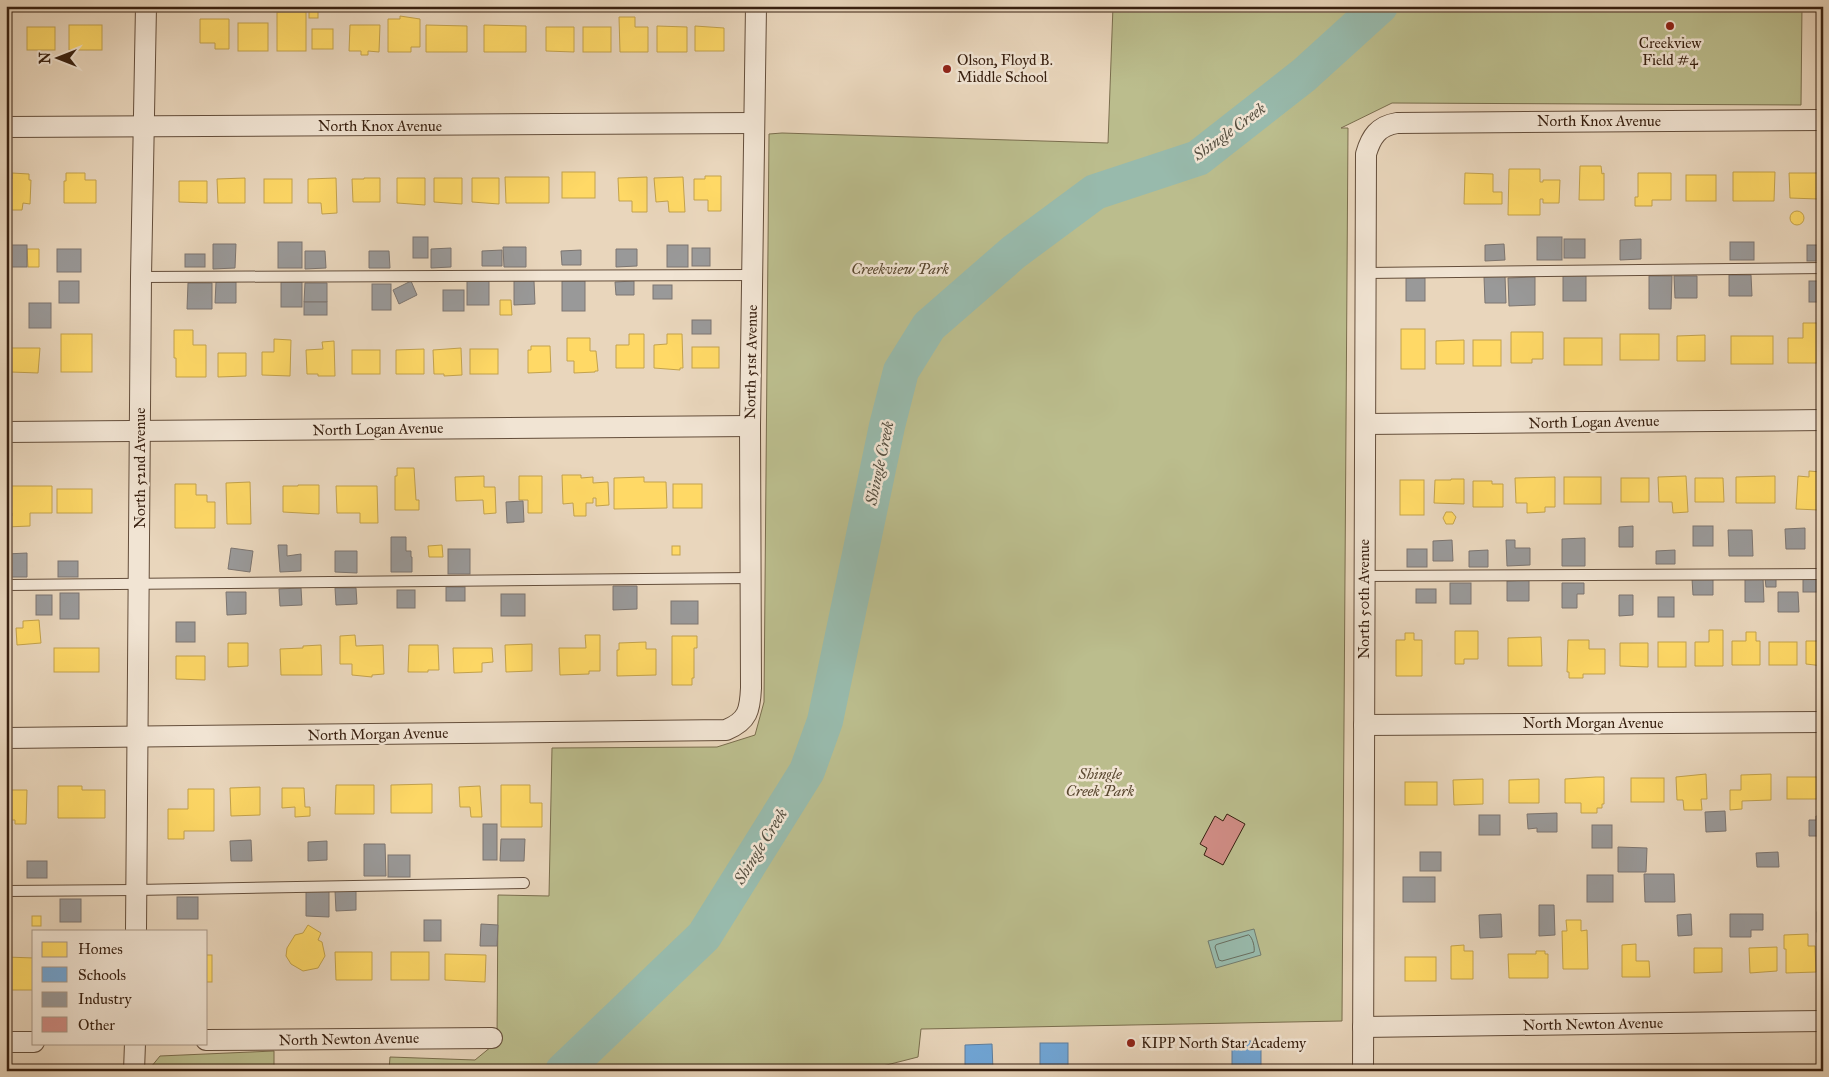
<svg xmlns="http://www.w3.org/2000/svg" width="1829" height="1077" font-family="'IM FELL Great Primer',serif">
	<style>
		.green { fill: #bbbd8d; stroke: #7a6e4e }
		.water { fill: #98baac; stroke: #727c6e }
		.homes { fill: #ffd966; stroke: #c3a24c }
		.schools { fill: #6fa8dc; stroke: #5e7f9f }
		.industry { fill: #999; stroke: #7c7570 }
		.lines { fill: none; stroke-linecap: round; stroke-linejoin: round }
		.shore { stroke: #686d5e; stroke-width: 1 }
		.river { stroke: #98baac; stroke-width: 36 }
		.building { fill: #cf8c84; stroke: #382010 }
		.service-casing { stroke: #644e3b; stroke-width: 12 }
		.minor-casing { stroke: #644e3b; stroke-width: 22 }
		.service { stroke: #f1e4d3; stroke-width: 10 }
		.minor { stroke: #f1e4d3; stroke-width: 20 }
		.poi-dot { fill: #8f2418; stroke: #f1e4d3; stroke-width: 2 }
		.labels { text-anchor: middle; stroke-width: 5; stroke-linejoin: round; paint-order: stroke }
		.poi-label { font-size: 15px; fill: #382010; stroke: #f1e4d3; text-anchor: start }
		.street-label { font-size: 15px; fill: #382010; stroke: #f1e4d3 }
		.park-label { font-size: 15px; font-style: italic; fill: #59472f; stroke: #f1e4d3 }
		.water-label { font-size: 16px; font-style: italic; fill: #554e3f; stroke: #f1e4d3 }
	</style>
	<rect width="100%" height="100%" fill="#e9d6bc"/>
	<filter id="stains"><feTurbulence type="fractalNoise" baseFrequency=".004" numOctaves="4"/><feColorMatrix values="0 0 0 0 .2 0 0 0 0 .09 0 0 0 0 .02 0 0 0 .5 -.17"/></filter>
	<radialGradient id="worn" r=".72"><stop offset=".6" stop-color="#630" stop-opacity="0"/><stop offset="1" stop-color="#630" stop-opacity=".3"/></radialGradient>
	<g class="green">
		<polygon points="1113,6 1802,6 1801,105 1392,103 1341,128 1348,128 1342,1021 921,1029 918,1057 863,1071 389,1071 390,1057 475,1060 497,1042 498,895 549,896 552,748 717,747 755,735 764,702 769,134 782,133 1108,143"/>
		<polygon points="274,1051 274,1071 150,1071 151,1067 160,1056"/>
	</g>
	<polygon class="water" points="1254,929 1261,955 1216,968 1208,941"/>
	<g class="homes">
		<rect x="309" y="9" width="9" height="9"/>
		<rect x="277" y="12" width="29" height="39"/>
		<polygon points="400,16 420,19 420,47 411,47 411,52 388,52 388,19 400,19"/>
		<polygon points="619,17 635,17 635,27 648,27 648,52 620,52"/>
		<polygon points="200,19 229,19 229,49 215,49 215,43 200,43"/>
		<rect x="238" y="23" width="30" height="28"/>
		<rect x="69" y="25" width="33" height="25"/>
		<polygon points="350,25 380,25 379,52 368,51 368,55 361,55 361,51 349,51"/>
		<polygon points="426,25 467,26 467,52 426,52"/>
		<polygon points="484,25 526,26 526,52 484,52"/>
		<polygon points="657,26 687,27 687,52 657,52"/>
		<polygon points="695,26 724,28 724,51 695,51"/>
		<rect x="27" y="27" width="28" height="23"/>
		<polygon points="546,27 574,27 574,52 546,51"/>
		<rect x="583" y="27" width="28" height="25"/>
		<rect x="312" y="29" width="21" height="20"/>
		<polygon points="1580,166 1601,166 1602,174 1604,173 1604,200 1579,200"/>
		<polygon points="1509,169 1540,169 1540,182 1543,182 1543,180 1560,180 1559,203 1543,203 1543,199 1540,199 1540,215 1508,215"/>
		<rect x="562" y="172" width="33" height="26"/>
		<polygon points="1733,172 1775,172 1774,201 1733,201"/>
		<polygon points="12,173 29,174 29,180 31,180 30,204 23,203 22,210 10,210 10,179 12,179"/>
		<polygon points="66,173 85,173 85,180 96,180 96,203 64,203 64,181 66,181"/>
		<polygon points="1465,173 1493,174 1493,192 1502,192 1502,204 1464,204"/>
		<polygon points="1638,173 1671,173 1671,200 1652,200 1652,206 1635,206 1635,197 1638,197"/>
		<polygon points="1789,173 1818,173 1818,199 1790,198"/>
		<rect x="1686" y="175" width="30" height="26"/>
		<polygon points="705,176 721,176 721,211 708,211 708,200 694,200 694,179 705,179"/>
		<polygon points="505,177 549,177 549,203 506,203"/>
		<polygon points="647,177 647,212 632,212 632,201 619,201 618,178"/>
		<polygon points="683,177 685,212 669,212 668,201 656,202 654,178"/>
		<polygon points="245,178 245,203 218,203 217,179"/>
		<polygon points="336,178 337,213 322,214 321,203 308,203 308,179"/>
		<polygon points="364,178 380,178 380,202 353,202 352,179 364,179"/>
		<polygon points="397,178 425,178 425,205 397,203"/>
		<polygon points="434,178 462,178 462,204 434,202"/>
		<polygon points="472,178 499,178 499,204 472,202"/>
		<rect x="264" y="179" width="28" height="24"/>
		<polygon points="179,181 207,181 207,203 179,202"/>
		<circle cx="1797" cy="218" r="7"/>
		<polygon points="27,249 39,249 39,267 28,267"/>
		<polygon points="500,300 511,300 512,315 500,315"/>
		<polygon points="1803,323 1817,323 1817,363 1788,363 1788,338 1803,338"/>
		<rect x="1401" y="329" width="24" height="40"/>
		<polygon points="174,330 193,330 193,345 206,345 206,377 176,377 176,358 174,358"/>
		<polygon points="1511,332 1543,332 1543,359 1532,359 1532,363 1511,363"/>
		<rect x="61" y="334" width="31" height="38"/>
		<polygon points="629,334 644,334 644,368 616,368 616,345 629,345"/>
		<polygon points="667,334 682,334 683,368 680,368 680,370 654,368 654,345 667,344"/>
		<rect x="1620" y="334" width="39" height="26"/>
		<polygon points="1705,335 1705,361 1677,361 1677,336"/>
		<rect x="1731" y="336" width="42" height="28"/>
		<polygon points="567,338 590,338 590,351 596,351 598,371 595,371 595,372 574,373 574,361 567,361"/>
		<rect x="1564" y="338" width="38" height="27"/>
		<polygon points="274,339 291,340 290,376 262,375 262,352 274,352"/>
		<polygon points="1464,340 1464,364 1436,364 1436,341"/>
		<rect x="1473" y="340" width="28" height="26"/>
		<polygon points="334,341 335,376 318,376 318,374 307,374 306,350 323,349 322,342"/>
		<polygon points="531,346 550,346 551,372 528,373 528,350 531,350"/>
		<rect x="692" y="347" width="27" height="21"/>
		<polygon points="11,348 40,348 38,373 11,372"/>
		<polygon points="461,348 462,375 444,376 444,374 434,374 433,350"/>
		<polygon points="424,349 424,374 396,374 396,350"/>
		<rect x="470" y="349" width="28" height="25"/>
		<rect x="352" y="350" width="28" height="24"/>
		<polygon points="218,353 246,353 246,376 218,377"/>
		<polygon points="397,468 414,468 416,500 419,500 419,510 395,510 395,476 397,476"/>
		<polygon points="1809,471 1821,472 1819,510 1796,509 1798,476 1809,477"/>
		<polygon points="562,475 581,475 581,478 593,477 593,483 608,482 609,505 596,506 596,498 593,498 593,503 586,503 586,516 574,516 573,503 563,504"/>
		<polygon points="484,476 484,487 495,487 496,513 484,514 483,500 456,501 455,477"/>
		<polygon points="519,476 542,476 542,513 528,513 528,500 519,500"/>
		<polygon points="1686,476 1688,512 1673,513 1672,502 1659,502 1658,477"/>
		<polygon points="1775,476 1775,503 1736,503 1736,477"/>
		<polygon points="644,477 644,482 666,482 667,508 614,509 614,478"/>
		<polygon points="1555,477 1555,507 1545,507 1545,512 1527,513 1527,503 1516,503 1515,478"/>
		<rect x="1564" y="477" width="37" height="27"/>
		<rect x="1621" y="478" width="28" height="24"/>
		<polygon points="1695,478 1723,478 1724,502 1695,502"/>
		<polygon points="1451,479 1464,479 1464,504 1434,503 1435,480 1451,480"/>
		<rect x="1400" y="480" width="24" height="35"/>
		<polygon points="1473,481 1492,481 1492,484 1503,484 1503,507 1473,507"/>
		<polygon points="250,482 251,524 227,524 226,483"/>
		<polygon points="175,484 196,484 196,495 207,495 207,502 215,502 215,528 175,528"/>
		<rect x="673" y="484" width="29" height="24"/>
		<polygon points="298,485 319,485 319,514 283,512 283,486 298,486"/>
		<polygon points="6,486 52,486 52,513 30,513 30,526 6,527 6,516 12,516 12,513 6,513"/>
		<polygon points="336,486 377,486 378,523 360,523 360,513 337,513"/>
		<rect x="57" y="489" width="35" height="24"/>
		<polygon points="1446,512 1452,512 1456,517 1453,524 1446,524 1443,518"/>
		<polygon points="442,545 443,557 429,557 428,546"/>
		<rect x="672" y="546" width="8" height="9"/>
		<polygon points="39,620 41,643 17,645 16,628 23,628 23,621"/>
		<polygon points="1709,630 1723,630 1723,666 1695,666 1695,642 1709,642"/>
		<polygon points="1455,631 1478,631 1478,659 1464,659 1464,664 1455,664"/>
		<polygon points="1746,632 1756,632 1756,641 1760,641 1760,665 1732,665 1732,641 1746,641"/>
		<polygon points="1405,633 1414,633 1414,640 1422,640 1422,676 1396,676 1396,640 1405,640"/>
		<polygon points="355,635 356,646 383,645 384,674 372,675 372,677 352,675 352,664 340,664 340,636"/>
		<polygon points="585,635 600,635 600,671 589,671 589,674 560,675 559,648 586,648"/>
		<polygon points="672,636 697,636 697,648 694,648 694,678 692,678 692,685 672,685"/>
		<polygon points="1541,637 1542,666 1508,666 1508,638"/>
		<polygon points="1568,640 1589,640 1589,649 1605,649 1605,674 1583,674 1583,678 1569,678 1569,672 1567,672"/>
		<polygon points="1806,641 1823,641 1823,666 1806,664"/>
		<polygon points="646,642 646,649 656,649 656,675 617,676 617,650 619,650 619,643"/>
		<rect x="1658" y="642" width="28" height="25"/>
		<rect x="1769" y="642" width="28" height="23"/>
		<polygon points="228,643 248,643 248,666 228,667"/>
		<polygon points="1620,643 1648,643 1648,667 1620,666"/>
		<polygon points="532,644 532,671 506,672 505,645"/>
		<polygon points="321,645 322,675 281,675 280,649 303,648 303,646"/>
		<polygon points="409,645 438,645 439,670 428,670 428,672 408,672"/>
		<rect x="54" y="648" width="45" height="24"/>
		<polygon points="453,648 492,648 493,662 482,663 482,672 454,673"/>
		<polygon points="176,656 205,656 205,680 176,679"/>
		<polygon points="1706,774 1707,799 1701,799 1702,810 1684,810 1683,800 1677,800 1676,777"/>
		<polygon points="1771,774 1771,800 1742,801 1742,809 1730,810 1730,790 1741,790 1741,775"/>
		<polygon points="1596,777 1604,777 1604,804 1602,804 1602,808 1597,808 1597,813 1581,813 1581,803 1565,803 1565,779"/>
		<rect x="1787" y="777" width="30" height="22"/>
		<rect x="1631" y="778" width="33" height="24"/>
		<polygon points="1483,779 1483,804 1454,805 1453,780"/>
		<polygon points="1539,779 1539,803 1509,803 1509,780"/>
		<rect x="1405" y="782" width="32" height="23"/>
		<polygon points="432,784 432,813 391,813 391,785"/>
		<polygon points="336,785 374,785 374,814 335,814"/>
		<polygon points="501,785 530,785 530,803 542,803 542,827 501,827"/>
		<polygon points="58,786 82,786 82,790 105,790 105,818 58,818"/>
		<polygon points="480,786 482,817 471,817 470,807 460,807 459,787"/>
		<polygon points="260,787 260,815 231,816 230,788"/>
		<polygon points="282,788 304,788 305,807 310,807 310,816 295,817 295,807 282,808"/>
		<polygon points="188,789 214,789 214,831 184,831 184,839 168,839 168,809 188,809"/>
		<polygon points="6,790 27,790 26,824 15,824 15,820 6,820"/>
		<rect x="32" y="916" width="9" height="10"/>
		<polygon points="1566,920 1581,920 1581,931 1587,930 1588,969 1563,969 1562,931 1567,931"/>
		<polygon points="308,925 321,933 318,940 322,942 325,956 318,968 303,971 291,964 286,956 287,948 295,935 303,933"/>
		<polygon points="1808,934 1808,946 1815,946 1816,972 1786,973 1786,949 1784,949 1784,935"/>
		<polygon points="1636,944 1636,961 1649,961 1650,977 1622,977 1622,945"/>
		<polygon points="1464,945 1464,951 1473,951 1473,979 1451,979 1451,946"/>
		<polygon points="1777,947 1777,971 1750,973 1749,948"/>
		<polygon points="1694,948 1722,948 1722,972 1694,973"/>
		<polygon points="1536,951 1545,951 1545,954 1548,954 1548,978 1509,978 1508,954 1536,954"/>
		<polygon points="335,952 372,952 372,980 336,980"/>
		<rect x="391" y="952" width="38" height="28"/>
		<polygon points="445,954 486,955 485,982 445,980"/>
		<rect x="206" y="955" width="6" height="27"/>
		<polygon points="6,957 34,958 34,990 6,990"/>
		<rect x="1405" y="957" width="31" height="24"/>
	</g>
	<g class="schools">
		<polygon points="1232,1041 1261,1041 1261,1067 1290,1067 1290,1071 1203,1071 1203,1068 1232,1068"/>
		<rect x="1040" y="1043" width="28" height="28"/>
		<polygon points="992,1044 993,1071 965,1071 965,1045"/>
	</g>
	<g class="industry">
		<rect x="205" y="6" width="23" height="3"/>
		<rect x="581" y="6" width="27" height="3"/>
		<rect x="413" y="237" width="15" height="21"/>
		<rect x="1537" y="237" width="25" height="23"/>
		<rect x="1564" y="239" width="21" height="19"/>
		<polygon points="1641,239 1641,259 1620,260 1620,240"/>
		<rect x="278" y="242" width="24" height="26"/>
		<rect x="1730" y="242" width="24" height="18"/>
		<polygon points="213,244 236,244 235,268 213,269"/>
		<polygon points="1504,244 1505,260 1485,261 1485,245"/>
		<rect x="6" y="245" width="21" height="22"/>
		<rect x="667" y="245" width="21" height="22"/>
		<rect x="1807" y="245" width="16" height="16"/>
		<polygon points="503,247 526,247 526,267 504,267"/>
		<polygon points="451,248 451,267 431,268 431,249"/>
		<rect x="692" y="248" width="18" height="18"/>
		<rect x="57" y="249" width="24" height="23"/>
		<polygon points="616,249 637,249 637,266 616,267"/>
		<polygon points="502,250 502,266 482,266 482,251"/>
		<polygon points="581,250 581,265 562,265 561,251"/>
		<polygon points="305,251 325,251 326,268 305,269"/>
		<polygon points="369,251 389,251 390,268 369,268"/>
		<rect x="185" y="254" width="20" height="13"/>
		<rect x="1563" y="275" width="23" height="26"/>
		<polygon points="1729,275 1751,275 1752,296 1729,296"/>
		<polygon points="1505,276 1506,303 1485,303 1484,277"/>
		<polygon points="1649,276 1672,276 1671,309 1649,309"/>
		<polygon points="1674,276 1697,276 1697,298 1675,298"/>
		<polygon points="1535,277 1535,305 1509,306 1508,278"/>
		<rect x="1406" y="278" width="19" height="23"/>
		<rect x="59" y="281" width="20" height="22"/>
		<polygon points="411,281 417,295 399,304 393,290"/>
		<rect x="467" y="281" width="22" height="24"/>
		<polygon points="514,281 534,281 535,304 514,305"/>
		<rect x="562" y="281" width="23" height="30"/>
		<polygon points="634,281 634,295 616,295 615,282"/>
		<rect x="1809" y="281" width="14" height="21"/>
		<polygon points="216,282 236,282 236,303 215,303"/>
		<rect x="281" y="282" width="21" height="25"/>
		<polygon points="188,283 212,283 212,309 187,309"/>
		<polygon points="305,283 327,283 327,302 304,302"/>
		<rect x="372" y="284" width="19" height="26"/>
		<rect x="653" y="285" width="19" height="14"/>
		<rect x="443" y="290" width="21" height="21"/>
		<rect x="304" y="302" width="23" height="13"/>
		<rect x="29" y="303" width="22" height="25"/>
		<rect x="692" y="320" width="19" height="14"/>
		<polygon points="523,501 524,522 507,523 506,502"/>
		<polygon points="1633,526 1633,547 1619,547 1619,527"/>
		<rect x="1693" y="526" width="20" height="20"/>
		<polygon points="1805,528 1805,549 1786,549 1785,529"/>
		<polygon points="1728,530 1752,530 1753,556 1729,556"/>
		<polygon points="391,537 406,537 406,551 411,551 411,557 412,557 412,572 391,572"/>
		<polygon points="1585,538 1585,566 1562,566 1562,539"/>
		<polygon points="1452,540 1453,561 1433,561 1433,541"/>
		<polygon points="1506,540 1515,540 1515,548 1530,548 1530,565 1507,566"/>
		<polygon points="278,545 287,545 287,556 301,554 301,571 280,572"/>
		<polygon points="231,548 253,551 250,572 228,569"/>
		<rect x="448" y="549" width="22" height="25"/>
		<rect x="1407" y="549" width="20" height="18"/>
		<polygon points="1488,550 1488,567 1469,567 1469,551"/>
		<polygon points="1675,550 1675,564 1656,564 1656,551"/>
		<polygon points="335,551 357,551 357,573 335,572"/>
		<polygon points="27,553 27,577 6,577 6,554"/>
		<rect x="58" y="561" width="20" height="16"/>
		<polygon points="1745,578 1763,578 1764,602 1745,602"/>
		<polygon points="1765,578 1776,578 1776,587 1766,587"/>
		<rect x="1803" y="578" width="18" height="14"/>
		<polygon points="1692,579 1713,579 1713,595 1693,595"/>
		<polygon points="1529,580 1529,601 1507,601 1507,581"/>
		<rect x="1450" y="583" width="21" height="21"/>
		<polygon points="1562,583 1584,583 1584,594 1577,594 1577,608 1562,608"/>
		<polygon points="613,586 637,586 637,609 613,610"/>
		<rect x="446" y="587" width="19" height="14"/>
		<polygon points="301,588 302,605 280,606 279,589"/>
		<polygon points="335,588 356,588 357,604 336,605"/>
		<rect x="1416" y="589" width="20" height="14"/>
		<rect x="397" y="590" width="18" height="18"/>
		<polygon points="226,592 246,592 246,614 227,615"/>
		<polygon points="1778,592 1798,592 1799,612 1778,612"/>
		<rect x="60" y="593" width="19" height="26"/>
		<rect x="501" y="594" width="24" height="22"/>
		<rect x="36" y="595" width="16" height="20"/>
		<polygon points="1619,595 1633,595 1633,615 1619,616"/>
		<rect x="1658" y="597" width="16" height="20"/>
		<rect x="671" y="601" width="27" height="23"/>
		<rect x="176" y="622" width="19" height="20"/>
		<polygon points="1725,811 1726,831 1706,832 1705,812"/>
		<polygon points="1557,813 1557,832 1537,832 1537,828 1528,829 1527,814"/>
		<rect x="1479" y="815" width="21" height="20"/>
		<polygon points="1816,816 1823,816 1823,836 1809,836 1809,820 1816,820"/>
		<rect x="483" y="824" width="14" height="36"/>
		<rect x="1592" y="825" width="20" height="23"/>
		<polygon points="501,839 525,839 524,861 500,861"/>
		<polygon points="251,840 252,861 231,861 230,841"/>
		<polygon points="327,841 327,860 308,861 308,842"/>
		<polygon points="364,844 385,844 386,876 364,876"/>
		<polygon points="1618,847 1647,848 1646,872 1618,872"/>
		<rect x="1420" y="852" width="21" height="19"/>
		<polygon points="1778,852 1779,867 1757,867 1756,853"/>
		<rect x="388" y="855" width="22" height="22"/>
		<rect x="27" y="861" width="20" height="17"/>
		<polygon points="1644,874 1674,874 1675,902 1645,902"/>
		<rect x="1587" y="875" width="26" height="27"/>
		<rect x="1403" y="877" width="32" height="25"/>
		<polygon points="306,890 329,890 329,917 306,916"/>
		<polygon points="335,891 356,891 356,910 336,911"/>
		<rect x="177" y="897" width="21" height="22"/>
		<rect x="60" y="899" width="21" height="23"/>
		<polygon points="1539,905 1554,905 1555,935 1539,936"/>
		<rect x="1817" y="912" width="6" height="20"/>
		<polygon points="1501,914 1502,937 1480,938 1479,915"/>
		<polygon points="1691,914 1692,935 1678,936 1677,915"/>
		<polygon points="1730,914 1763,914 1763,930 1751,930 1751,937 1730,937"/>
		<rect x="424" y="920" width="17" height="21"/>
		<polygon points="481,924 498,925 497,946 480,946"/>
	</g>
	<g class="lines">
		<path class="shore" d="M 1249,935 C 1253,938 1255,948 1254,952 L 1222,961 L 1219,960 L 1215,947 L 1216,945 Z"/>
		<polyline class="river" points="563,1071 704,936 807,771 825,721 887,426 901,371 929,326 1014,252 1095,192 1198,158 1304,75 1380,6"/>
	</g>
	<polygon class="building" points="1227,814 1245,824 1223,865 1204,855 1207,848 1200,844 1215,816 1223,821"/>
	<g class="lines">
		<defs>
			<g id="service">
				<polyline points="1366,273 1823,268"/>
				<polyline points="141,277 753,275"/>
				<polyline points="1364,576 1823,574"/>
				<polyline points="6,585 752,578"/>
				<polyline points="6,891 136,890 524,883"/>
			</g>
			<g id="minor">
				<polyline points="6,127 754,123"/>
				<polyline points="1366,424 1823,420"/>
				<polyline points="6,432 750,426"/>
				<polyline points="1364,725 1823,722"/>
				<path d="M 6,738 L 726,730 C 748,721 750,710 751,688 L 750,426 L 756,6"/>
				<polyline points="136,931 141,277 146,6"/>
				<polyline points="1363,1027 1823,1021"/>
				<polyline points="206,1040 492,1038"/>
				<polyline points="6,1042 34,1042"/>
				<polyline points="134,1071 135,1043"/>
				<path d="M 1363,1071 L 1366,154 C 1371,137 1378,126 1397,123 L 1823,120"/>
			</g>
		</defs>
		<use href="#service" class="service-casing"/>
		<use href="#minor" class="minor-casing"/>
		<use href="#service" class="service"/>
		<use href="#minor" class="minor"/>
	</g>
	<g class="poi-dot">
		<circle cx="1670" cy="26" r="5"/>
		<circle cx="947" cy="69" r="5"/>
		<circle cx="1131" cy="1043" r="5"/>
	</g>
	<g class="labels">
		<g class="poi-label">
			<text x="1670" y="48" text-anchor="middle">Creekview<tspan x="1670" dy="17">Field #4</tspan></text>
			<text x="957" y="65">Olson, Floyd B.<tspan x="957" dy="17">Middle School</tspan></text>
			<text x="1141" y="1048">KIPP North Star Academy</text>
		</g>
		<g class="street-label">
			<text x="1599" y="126">North Knox Avenue</text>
			<text x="380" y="131">North Knox Avenue</text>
			<text transform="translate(751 362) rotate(-89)" y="5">North 51st Avenue</text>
			<text transform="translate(1594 422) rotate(-1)" y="5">North Logan Avenue</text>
			<text transform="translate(378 429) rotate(-1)" y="5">North Logan Avenue</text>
			<text transform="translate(140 468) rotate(-90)" y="5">North 52nd Avenue</text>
			<text transform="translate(1364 599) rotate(-90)" y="5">North 50th Avenue</text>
			<text x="1593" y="728">North Morgan Avenue</text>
			<text transform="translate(378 734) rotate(-1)" y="5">North Morgan Avenue</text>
			<text transform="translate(1593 1024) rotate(-1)" y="5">North Newton Avenue</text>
			<text transform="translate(349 1039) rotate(-1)" y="5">North Newton Avenue</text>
		</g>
		<g class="park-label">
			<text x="900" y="274">Creekview Park</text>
			<text x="1100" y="779">Shingle<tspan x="1100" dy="17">Creek Park</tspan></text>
		</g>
		<g class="water-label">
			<text transform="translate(1229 131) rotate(-36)" y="6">Shingle Creek</text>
			<text transform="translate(879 463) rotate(-78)" y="6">Shingle Creek</text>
			<text transform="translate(760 846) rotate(-58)" y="6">Shingle Creek</text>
		</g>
	</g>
	<rect width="1829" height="1077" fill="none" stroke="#e9d6bc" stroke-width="25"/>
	<rect x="8" y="8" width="1814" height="1062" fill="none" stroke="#382010" stroke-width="2.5"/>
	<rect x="12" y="12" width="1804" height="1052" fill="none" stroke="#382010"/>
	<rect x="32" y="930" width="175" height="115" fill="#f1e4d3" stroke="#a79685"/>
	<rect x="42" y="942" width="25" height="15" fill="#ffd966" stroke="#a79685"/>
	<text x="78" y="954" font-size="15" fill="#382010">Homes</text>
	<rect x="42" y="967" width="25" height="15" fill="#6fa8dc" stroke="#a79685"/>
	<text x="78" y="980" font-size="15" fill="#382010">Schools</text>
	<rect x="42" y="992" width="25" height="15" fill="#999999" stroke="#a79685"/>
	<text x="78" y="1004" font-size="15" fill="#382010">Industry</text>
	<rect x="42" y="1017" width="25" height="15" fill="#cf8c84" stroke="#a79685"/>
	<text x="78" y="1030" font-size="15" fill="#382010">Other</text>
	<g transform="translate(58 58) rotate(270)" stroke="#f1e4d3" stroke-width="4" paint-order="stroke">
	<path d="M0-4L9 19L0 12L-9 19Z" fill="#382010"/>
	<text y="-8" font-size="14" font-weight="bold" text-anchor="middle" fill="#382010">N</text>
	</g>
	<rect width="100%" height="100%" filter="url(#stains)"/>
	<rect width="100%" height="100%" fill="url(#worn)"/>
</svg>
